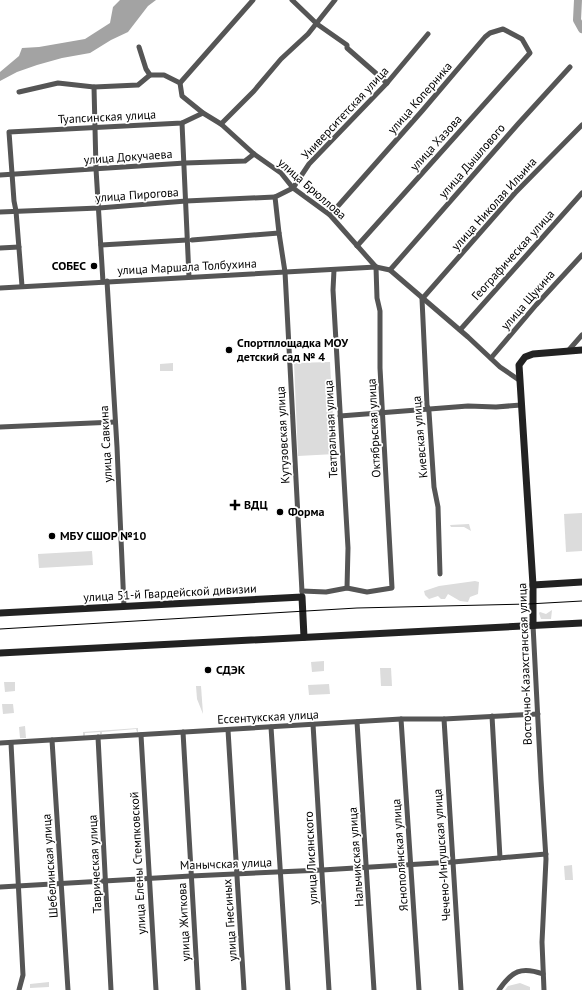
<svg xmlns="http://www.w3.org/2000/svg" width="582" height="990" font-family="'PT Sans',sans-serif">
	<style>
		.green { fill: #dcdcdc }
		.water { fill: #a3a3a3 }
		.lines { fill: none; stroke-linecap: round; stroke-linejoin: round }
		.river { stroke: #a3a3a3; stroke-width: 8 }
		.street { stroke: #555; stroke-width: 5 }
		.secondary { stroke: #222; stroke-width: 7 }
		.tram { stroke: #000; stroke-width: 1 }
		.poi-dot { fill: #000; stroke: #fff; stroke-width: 1.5 }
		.labels { text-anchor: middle; stroke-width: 3.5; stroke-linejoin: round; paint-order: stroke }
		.street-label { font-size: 12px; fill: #000; stroke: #fff }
		.poi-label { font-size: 12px; font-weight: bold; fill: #000; stroke: #fff; text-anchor: start }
	</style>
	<rect width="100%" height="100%" fill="#fff"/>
	<g class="green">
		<polygon points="330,362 335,454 298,456 294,363"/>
		<polygon points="173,363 173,371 160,371 160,364"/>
		<polygon points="582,513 582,551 566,552 564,514"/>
		<polygon points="469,524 471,531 464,527 451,527 450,525"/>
		<polygon points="92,551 93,565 39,568 38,554"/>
		<polygon points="475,581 479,582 478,594 470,597 468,602 460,601 448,594 445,599 441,599 438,596 429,599 425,595 424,591 439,586"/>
		<polygon points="552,610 551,619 541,619 539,613 540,612 546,614"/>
		<polygon points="324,661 324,671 312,672 311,662"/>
		<polygon points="380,668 391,668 392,686 381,686"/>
		<polygon points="4,682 15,682 15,691 5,692"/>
		<polygon points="329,684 330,694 309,695 308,685"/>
		<polygon points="196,686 201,686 203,714 197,699"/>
		<polygon points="2,704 13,704 14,713 3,714"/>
		<polygon points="25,726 26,738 20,738 19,727"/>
		<polygon points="138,728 138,732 137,732 136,729 102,732 102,734 100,735 100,732 85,733 85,736 83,736 83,732"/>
		<polygon points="572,865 573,880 565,880 564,866"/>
		<polygon points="49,982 49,987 30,988 30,984"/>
		<polygon points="520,983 530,987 530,990 505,990 508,986"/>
	</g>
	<polygon class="water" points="120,0 156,0 148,6 128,32 111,40 90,53 62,58 37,65 17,72 0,81 0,72 19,56 22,48 39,47 85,39 110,23 113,7"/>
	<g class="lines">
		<polyline class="river" points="578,0 577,20 582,29"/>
		<g class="street">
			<polyline points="292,0 317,24 347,45 347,48 387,83"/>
			<polyline points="139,47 146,69 150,75 164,75 180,83 182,96 203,113 221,124 254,154 281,173 293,188 330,215 376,267"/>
			<polyline points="180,83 253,0"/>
			<polyline points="94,87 96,169 103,282"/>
			<polyline points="19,92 58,83 94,87 138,85 150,75"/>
			<polyline points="182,123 189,277"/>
			<polyline points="221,124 254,91 281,59 308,34 335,0"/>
			<polyline points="0,175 185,163 245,161 254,154"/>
			<polyline points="0,212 99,208 186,201 275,197"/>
			<polyline points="330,215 422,111 485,37 490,33 503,29 522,39 530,53 357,246"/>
			<polyline points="279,233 285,272 302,592"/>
			<polyline points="192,240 279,233 275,197 293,188 309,164 387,83 428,34"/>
			<polyline points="101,245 187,240"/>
			<polyline points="0,248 19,247"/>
			<polyline points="334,270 333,290 348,548 347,588"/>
			<polyline points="390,270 518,124 570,67"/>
			<polyline points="107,281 117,447 124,607"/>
			<polyline points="22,286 16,211 14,201 9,132 182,123 203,113"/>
			<polyline points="0,288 376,267 390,270 468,337 500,367 519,380"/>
			<polyline points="460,330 582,193"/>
			<polyline points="568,351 582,335"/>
			<polyline points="491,358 536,305 582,255"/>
			<polyline points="340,416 468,406 496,407 521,405"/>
			<polyline points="0,427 115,422"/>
			<polyline points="440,574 438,507 434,487 429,412 427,405 422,299 515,193 582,125"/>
			<polyline points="302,591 326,592 347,588 367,592 392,588 380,368 380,311 377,298 376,267"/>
			<polyline points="533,625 541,780 546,859 542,942 544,990"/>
			<polyline points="492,716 500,858"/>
			<polyline points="401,719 419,990"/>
			<polyline points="444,719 461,990"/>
			<polyline points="357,722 374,990"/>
			<polyline points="313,724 329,990"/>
			<polyline points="271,727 288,990"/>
			<polyline points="228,730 244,990"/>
			<polyline points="183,732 198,990"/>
			<polyline points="141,735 156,990"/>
			<polyline points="98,737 111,990"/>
			<polyline points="52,740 68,990"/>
			<polyline points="0,743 401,719 444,719 538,714"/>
			<polyline points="11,743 23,975 19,990"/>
			<polyline points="0,887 191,876 322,870 453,862 546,854"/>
			<path d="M 499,990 C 512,971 521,966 543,974"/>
		</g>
		<g class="secondary">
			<polyline points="533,585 582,582"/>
			<polyline points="0,613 302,597 304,637"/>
			<polyline points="533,625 533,585 519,365 525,357 533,354 582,350"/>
			<polyline points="0,653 582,623"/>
		</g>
		<polyline class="tram" points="0,629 357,608 528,604 582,601"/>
	</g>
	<g class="poi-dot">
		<circle cx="94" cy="266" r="4"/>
		<circle cx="229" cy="350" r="4"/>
		<path d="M233 499h4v4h4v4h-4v4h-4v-4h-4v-4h4z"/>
		<circle cx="280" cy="512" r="4"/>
		<circle cx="52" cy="536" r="4"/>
		<circle cx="208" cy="670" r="4"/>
	</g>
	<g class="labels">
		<g class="street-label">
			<text transform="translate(420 98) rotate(-49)" y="4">улица Коперника</text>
			<text transform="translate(345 113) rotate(-47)" y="4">Университетская улица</text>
			<text transform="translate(107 117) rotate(-3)" y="4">Туапсинская улица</text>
			<text transform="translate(436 143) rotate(-48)" y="4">улица Хазова</text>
			<text transform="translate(128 157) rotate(-4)" y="4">улица Докучаева</text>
			<text transform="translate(472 161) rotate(-49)" y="4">улица Дышлового</text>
			<text transform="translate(312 189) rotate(41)" y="4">улица Брюллова</text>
			<text transform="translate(137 195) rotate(-4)" y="4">улица Пирогова</text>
			<text transform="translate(494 204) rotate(-48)" y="4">улица Николая Ильина</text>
			<text transform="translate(513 255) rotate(-48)" y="4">Географическая улица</text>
			<text transform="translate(187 267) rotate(-3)" y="4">улица Маршала Толбухина</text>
			<text transform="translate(528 300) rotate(-49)" y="4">улица Щукина</text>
			<text transform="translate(374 428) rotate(-93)" y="4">Октябрьская улица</text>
			<text transform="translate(331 429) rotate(-93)" y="4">Театральная улица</text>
			<text transform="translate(283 435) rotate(-93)" y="4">Кутузовская улица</text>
			<text transform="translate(420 437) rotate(-95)" y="4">Киевская улица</text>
			<text transform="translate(106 444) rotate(-93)" y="4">улица Савкина</text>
			<text transform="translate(170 593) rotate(-3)" y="4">улица 51-й Гвардейской дивизии</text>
			<text transform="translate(525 664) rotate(-92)" y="4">Восточно-Казахстанская улица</text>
			<text transform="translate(268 717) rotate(-3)" y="4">Ессентукская улица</text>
			<text transform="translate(400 855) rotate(-94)" y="4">Яснополянская улица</text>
			<text transform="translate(442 855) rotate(-94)" y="4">Чечено-Ингушская улица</text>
			<text transform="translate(356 857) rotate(-94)" y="4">Нальчикская улица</text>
			<text transform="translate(311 858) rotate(-93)" y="4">улица Лисянского</text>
			<text transform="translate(138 863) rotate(-93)" y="4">улица Елены Стемпковской</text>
			<text transform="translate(95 864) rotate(-93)" y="4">Таврическая улица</text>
			<text transform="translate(226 864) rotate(-2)" y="4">Манычская улица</text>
			<text transform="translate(50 866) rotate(-94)" y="4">Шебелинская улица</text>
			<text transform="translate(230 920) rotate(-94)" y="4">улица Гнесиных</text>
			<text transform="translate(184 922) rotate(-93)" y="4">улица Житкова</text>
		</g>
		<g class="poi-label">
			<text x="86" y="270" text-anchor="end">СОБЕС</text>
			<text x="237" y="347">Спортплощадка МОУ<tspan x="237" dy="14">детский сад № 4</tspan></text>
			<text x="244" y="509">ВДЦ</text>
			<text x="288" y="516">Форма</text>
			<text x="60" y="540">МБУ СШОР №10</text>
			<text x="216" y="674">СДЭК</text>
		</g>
	</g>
</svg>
